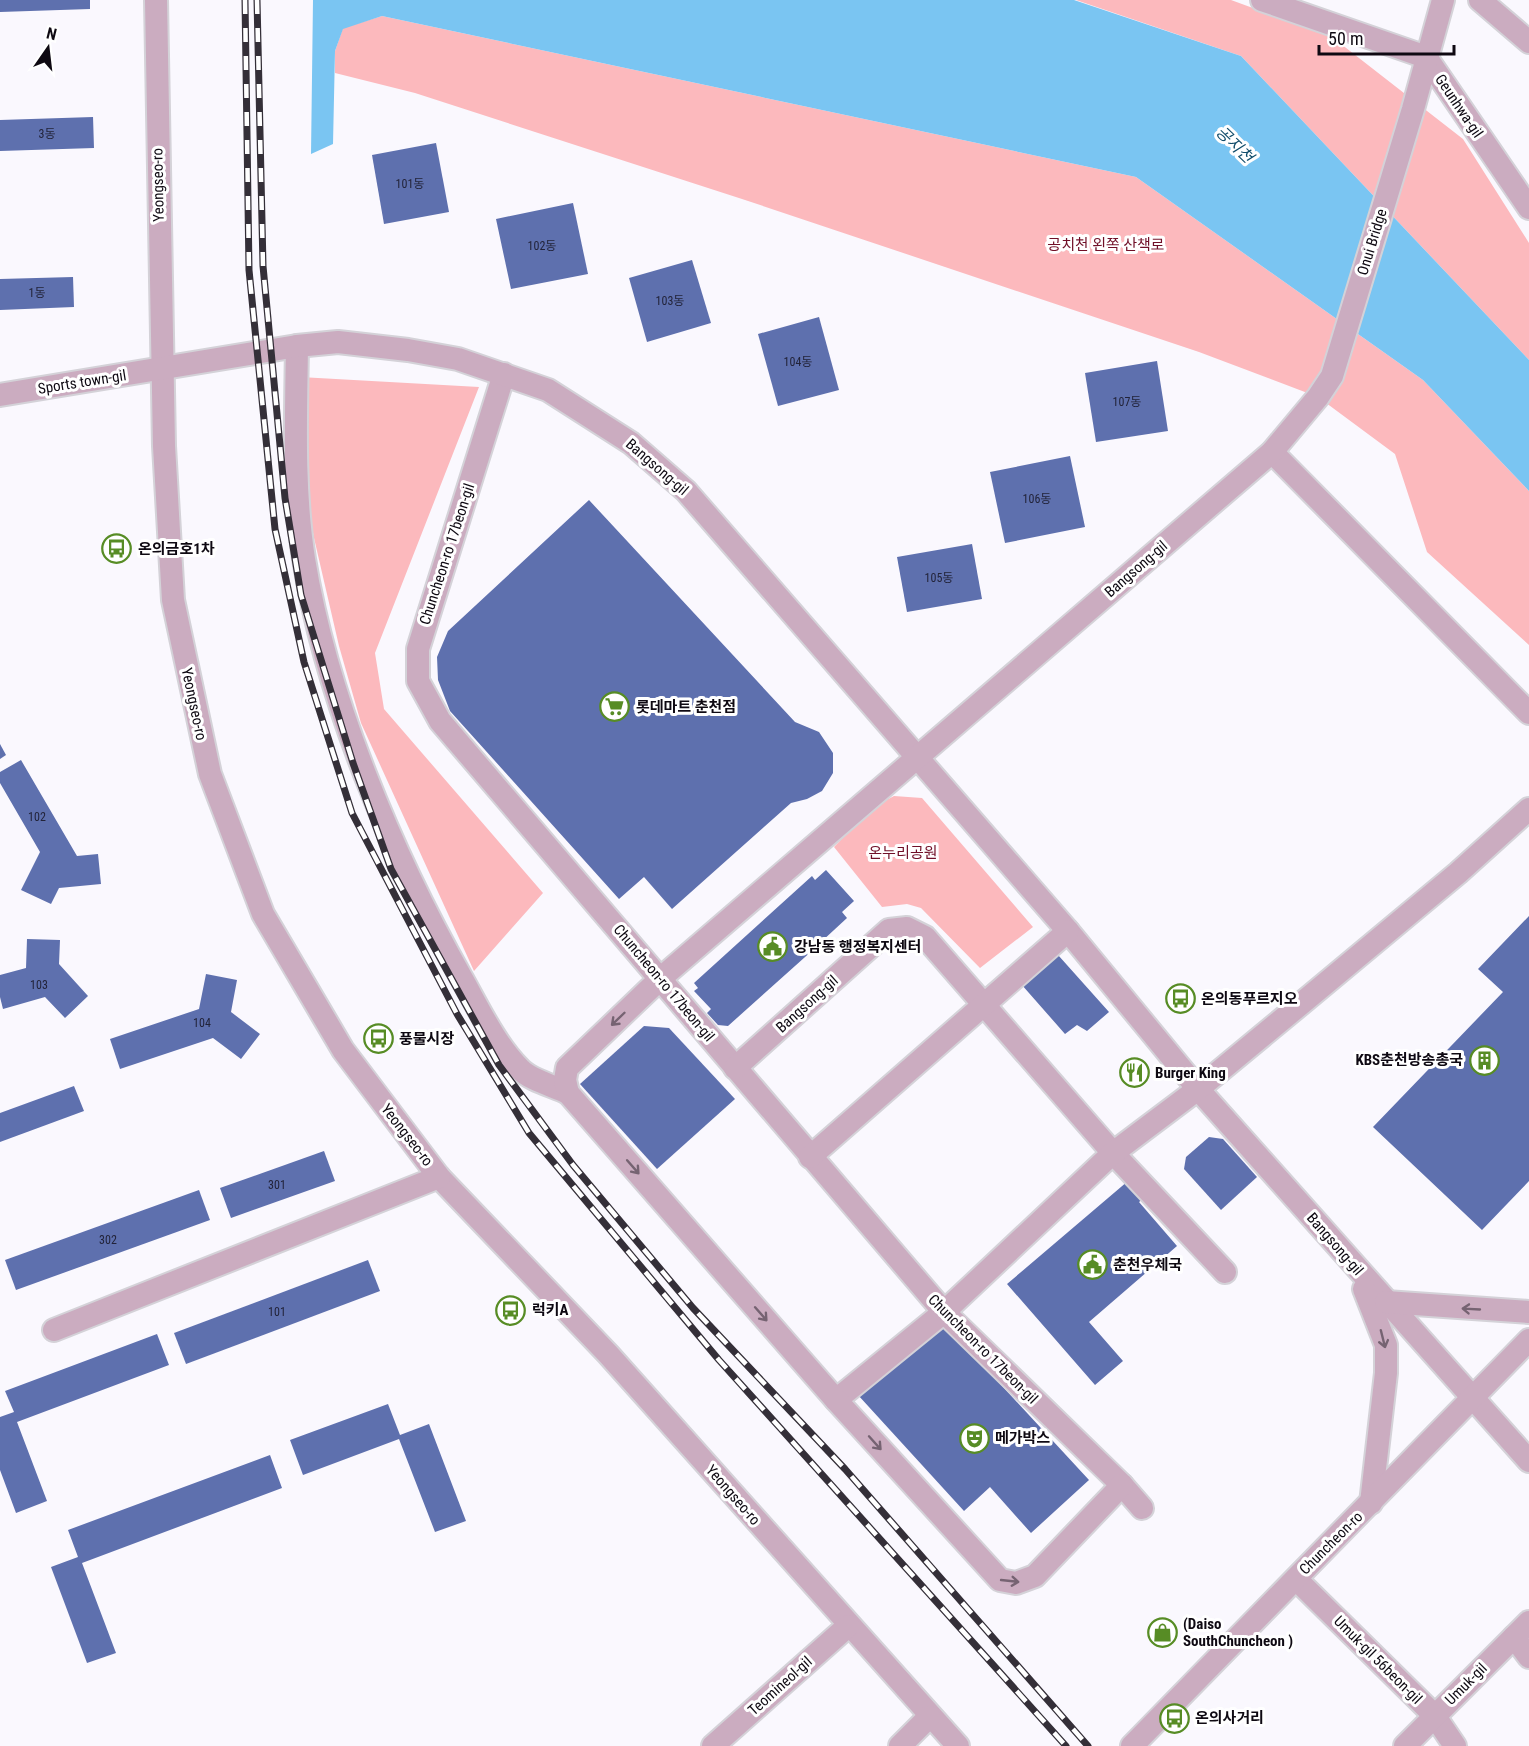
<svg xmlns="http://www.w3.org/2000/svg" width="1529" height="1746" font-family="'Roboto Condensed','Noto Sans KR',sans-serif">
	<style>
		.green { fill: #fcb9bd }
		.water { fill: #7ac5f2 }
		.building { fill: #5e70ae }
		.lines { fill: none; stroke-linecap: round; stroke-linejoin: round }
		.minor-casing { stroke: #d4d2d8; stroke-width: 26 }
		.minor { stroke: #cbacc0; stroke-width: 22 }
		.rail-casing { stroke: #342f38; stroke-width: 7 }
		.rail { stroke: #fff; stroke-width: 4.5; stroke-dasharray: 14; stroke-linecap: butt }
		.oneway { stroke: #766372 }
		.labels { text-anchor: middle; stroke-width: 6; stroke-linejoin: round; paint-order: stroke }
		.number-label { font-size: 12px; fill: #222339 }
		.street-label { font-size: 15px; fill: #0e0912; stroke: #fff }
		.park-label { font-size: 15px; fill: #700f27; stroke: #fff }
		.poi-label { font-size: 15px; font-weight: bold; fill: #0e0912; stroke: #fff; text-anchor: start }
		.water-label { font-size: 16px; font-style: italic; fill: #104c6a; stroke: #fff }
	</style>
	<rect width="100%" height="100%" fill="#faf8fe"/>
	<g class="green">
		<polygon points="1076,0 1231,0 1332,37 1463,139 1529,243 1529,360 1241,56"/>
		<polygon points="382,16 1136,177 1423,380 1529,491 1529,645 1427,552 1395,454 1318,397 1199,352 742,199 415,93 335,73 335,51 343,28"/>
		<polygon points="300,377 479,387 375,653 384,709 543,893 474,971 361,723 339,646 314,538 297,444"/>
		<polygon points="894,796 922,798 1033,927 980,968 921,908 907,904 882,907 834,847 871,808"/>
	</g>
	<polygon class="water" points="313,0 1074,0 1241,56 1529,360 1529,491 1423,380 1136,177 382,16 343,29 335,51 333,144 311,154"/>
	<g class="building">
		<polygon points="0,0 90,0 90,9 0,12"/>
		<polygon points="93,117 94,148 0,151 0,120"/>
		<polygon points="436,143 449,212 384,224 372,155"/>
		<polygon points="573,203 588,274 511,289 496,219"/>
		<polygon points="692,260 711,323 647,342 629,278"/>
		<polygon points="73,277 74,307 0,310 0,279"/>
		<polygon points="819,317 839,390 778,406 758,334"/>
		<polygon points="1157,361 1168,431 1096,442 1085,373"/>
		<polygon points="1070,456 1085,527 1005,543 990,472"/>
		<polygon points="589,500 795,722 819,732 833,753 833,773 822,791 807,799 791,803 672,909 644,877 619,899 450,711 438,680 437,657 448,631"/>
		<polygon points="972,544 982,599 907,612 897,557"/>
		<polygon points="0,744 6,755 0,759"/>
		<polygon points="21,760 77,856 98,854 101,884 59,888 51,904 21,890 40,852 0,783 0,772"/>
		<polygon points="826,870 854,901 842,912 847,918 821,942 817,938 810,945 814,949 728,1026 718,1025 707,1013 711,1009 694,991 698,988 694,983 812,876 815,880"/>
		<polygon points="1529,916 1529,1181 1482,1230 1373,1127 1503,992 1478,969"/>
		<polygon points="27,939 60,940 59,964 88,996 65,1018 45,997 3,1009 0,997 0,975 26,968"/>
		<polygon points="1050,946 1109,1012 1087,1031 1077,1025 1065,1034 1015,977"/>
		<polygon points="206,974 237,980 231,1012 260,1034 241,1059 213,1038 120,1069 110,1039 199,1009"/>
		<polygon points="644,1026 669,1028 735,1099 657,1169 580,1084"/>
		<polygon points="74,1086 84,1111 0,1142 0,1113"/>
		<polygon points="1209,1137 1223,1139 1257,1177 1221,1210 1184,1169 1186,1157"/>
		<polygon points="324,1151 335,1181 231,1218 220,1188"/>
		<polygon points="1128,1181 1143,1199 1139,1202 1177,1246 1089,1322 1123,1361 1095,1385 1007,1284"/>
		<polygon points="199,1190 210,1220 16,1290 5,1260"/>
		<polygon points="368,1260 380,1291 186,1364 174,1333"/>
		<polygon points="941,1320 1089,1480 1031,1533 990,1487 964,1511 858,1395"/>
		<polygon points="157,1334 169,1365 17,1422 47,1501 16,1513 0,1470 0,1417 14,1412 5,1391"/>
		<polygon points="388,1404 400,1435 429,1424 466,1521 435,1532 399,1439 303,1475 290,1440"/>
		<polygon points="270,1455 282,1488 82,1563 116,1653 87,1663 51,1567 78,1557 68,1530"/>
	</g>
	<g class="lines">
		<defs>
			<g id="minor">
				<polyline points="156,0 164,446 173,600 210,774 263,914 343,1050 439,1177 608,1354 958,1746"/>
				<polyline points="1262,0 1426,57 1529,208"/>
				<polyline points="1480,0 1529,42"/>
				<path d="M 297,346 C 296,417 293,489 304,559 C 327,700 392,854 461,977 C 478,1007 495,1044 520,1069 C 530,1080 554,1086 568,1093"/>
				<polyline points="504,374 418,649 418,681 440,721 944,1312 1122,1485 1142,1508"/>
				<polyline points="0,395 297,346 338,342 408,350 458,359 548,390 631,443 686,491 1068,931 1198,1089 1529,1461"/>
				<polyline points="1272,452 1529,713"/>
				<polyline points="735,1068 889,930 907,928 925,937 1113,1153 1225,1272"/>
				<polyline points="810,1157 1068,931"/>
				<polyline points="1364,1289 1386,1345 1386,1373 1371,1503"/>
				<polyline points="1386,1302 1529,1312"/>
				<polyline points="54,1330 439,1177"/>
				<polyline points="836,1400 944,1312 1113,1153 1198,1089 1302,1003 1458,873 1529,809"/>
				<polyline points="1122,1485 1035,1576 1016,1583 1000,1580 836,1400 568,1093 565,1080 567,1068 661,978 1272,452 1318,397 1332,376 1413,109 1443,0"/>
				<polyline points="1296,1579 1434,1715 1455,1746"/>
				<polyline points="1514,1637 1529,1657"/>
				<polyline points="713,1746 848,1626"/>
				<polyline points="900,1746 929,1717"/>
				<polyline points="1132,1746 1529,1340"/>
				<polyline points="1405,1746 1529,1622"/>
			</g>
		</defs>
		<use href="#minor" class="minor-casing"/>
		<use href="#minor" class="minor"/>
		<defs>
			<g id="rail">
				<polyline points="245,0 249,270 275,529 304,662 352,813 457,1014 529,1133 719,1360 1066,1746"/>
				<polyline points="257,0 263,266 285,498 301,595 353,763 391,869 499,1065 573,1165 693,1308 845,1469 1088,1746"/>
			</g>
		</defs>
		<use href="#rail" class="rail-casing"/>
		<use href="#rail" class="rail"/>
	</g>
	<defs><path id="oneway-shaft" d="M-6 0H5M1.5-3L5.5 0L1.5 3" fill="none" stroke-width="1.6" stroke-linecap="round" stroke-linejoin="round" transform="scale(1.5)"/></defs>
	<g class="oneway">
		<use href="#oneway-shaft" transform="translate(618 1019) rotate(136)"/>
		<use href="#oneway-shaft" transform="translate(633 1167) rotate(49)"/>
		<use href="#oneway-shaft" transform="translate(1471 1309) rotate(-177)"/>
		<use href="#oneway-shaft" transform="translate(761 1314) rotate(49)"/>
		<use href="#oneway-shaft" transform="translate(1383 1339) rotate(76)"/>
		<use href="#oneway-shaft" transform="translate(875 1443) rotate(48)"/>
		<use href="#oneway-shaft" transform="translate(1010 1581) rotate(6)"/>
	</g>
	<defs>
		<symbol id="bus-ring" viewBox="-11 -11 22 22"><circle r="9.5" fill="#fff" stroke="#578c25" stroke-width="1.5"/><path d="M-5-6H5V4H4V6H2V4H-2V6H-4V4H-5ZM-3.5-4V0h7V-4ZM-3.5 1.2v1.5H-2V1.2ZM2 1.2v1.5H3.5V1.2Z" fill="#578c25"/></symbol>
		<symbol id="supermarket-ring" viewBox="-11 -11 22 22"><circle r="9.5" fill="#fff" stroke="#578c25" stroke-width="1.5"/><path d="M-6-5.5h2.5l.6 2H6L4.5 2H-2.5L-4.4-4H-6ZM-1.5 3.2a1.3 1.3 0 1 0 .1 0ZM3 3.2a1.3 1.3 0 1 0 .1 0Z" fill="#578c25"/></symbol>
		<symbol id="civic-ring" viewBox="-11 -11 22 22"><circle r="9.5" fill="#fff" stroke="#578c25" stroke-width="1.5"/><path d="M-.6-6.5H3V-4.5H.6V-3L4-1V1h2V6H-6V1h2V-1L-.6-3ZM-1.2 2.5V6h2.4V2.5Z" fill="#578c25"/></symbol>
		<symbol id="building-ring" viewBox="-11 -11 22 22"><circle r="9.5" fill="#fff" stroke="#578c25" stroke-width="1.5"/><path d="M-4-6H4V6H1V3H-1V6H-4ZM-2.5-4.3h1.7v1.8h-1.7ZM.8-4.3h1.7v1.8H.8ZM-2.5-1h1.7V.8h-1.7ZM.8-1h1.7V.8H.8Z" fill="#578c25"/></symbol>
		<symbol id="restaurant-ring" viewBox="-11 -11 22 22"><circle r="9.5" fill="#fff" stroke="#578c25" stroke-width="1.5"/><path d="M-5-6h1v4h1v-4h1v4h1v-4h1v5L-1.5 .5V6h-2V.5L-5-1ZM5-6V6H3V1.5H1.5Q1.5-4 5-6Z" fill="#578c25"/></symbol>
		<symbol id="theatre-ring" viewBox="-11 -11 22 22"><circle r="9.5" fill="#fff" stroke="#578c25" stroke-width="1.5"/><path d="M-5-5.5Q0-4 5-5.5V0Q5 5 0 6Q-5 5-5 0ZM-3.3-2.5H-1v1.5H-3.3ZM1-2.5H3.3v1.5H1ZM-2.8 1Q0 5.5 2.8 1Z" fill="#578c25"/></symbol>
		<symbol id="shop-ring" viewBox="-11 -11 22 22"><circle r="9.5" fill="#fff" stroke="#578c25" stroke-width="1.5"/><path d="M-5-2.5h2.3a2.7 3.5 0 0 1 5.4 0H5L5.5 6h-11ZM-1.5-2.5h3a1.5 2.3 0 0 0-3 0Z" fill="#578c25"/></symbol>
	</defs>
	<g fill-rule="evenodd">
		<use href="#bus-ring" x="100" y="532" width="33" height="33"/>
		<use href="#supermarket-ring" x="598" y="690" width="33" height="33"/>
		<use href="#civic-ring" x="756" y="930" width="33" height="33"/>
		<use href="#bus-ring" x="1164" y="982" width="33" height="33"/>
		<use href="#bus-ring" x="362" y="1022" width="33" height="33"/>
		<use href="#building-ring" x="1468" y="1044" width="33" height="33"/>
		<use href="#restaurant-ring" x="1118" y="1056" width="33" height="33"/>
		<use href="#civic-ring" x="1076" y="1248" width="33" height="33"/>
		<use href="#bus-ring" x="494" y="1294" width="33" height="33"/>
		<use href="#theatre-ring" x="958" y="1422" width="33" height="33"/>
		<use href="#shop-ring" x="1146" y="1616" width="33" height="33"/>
		<use href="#bus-ring" x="1158" y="1702" width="33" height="33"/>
	</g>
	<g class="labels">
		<g class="number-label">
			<text x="47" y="138">3동</text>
			<text x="410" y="188">101동</text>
			<text x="542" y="250">102동</text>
			<text x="37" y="297">1동</text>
			<text x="670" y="305">103동</text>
			<text x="798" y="366">104동</text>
			<text x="1127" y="406">107동</text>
			<text x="1037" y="503">106동</text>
			<text x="939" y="582">105동</text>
			<text x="37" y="821">102</text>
			<text x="39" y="989">103</text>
			<text x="202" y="1027">104</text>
			<text x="277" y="1189">301</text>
			<text x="108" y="1244">302</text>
			<text x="277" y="1316">101</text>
		</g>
		<g class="street-label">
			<text transform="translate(1459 106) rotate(56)" y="5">Geunhwa-gil</text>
			<text transform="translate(158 185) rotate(-91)" y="5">Yeongseo-ro</text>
			<text transform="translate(1372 242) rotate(-73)" y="5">Onui Bridge</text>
			<text transform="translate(82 382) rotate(-9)" y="5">Sports town-gil</text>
			<text transform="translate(657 467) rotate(41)" y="5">Bangsong-gil</text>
			<text transform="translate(447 554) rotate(-72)" y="5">Chuncheon-ro 17beon-gil</text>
			<text transform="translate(1136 569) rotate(-41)" y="5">Bangsong-gil</text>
			<text transform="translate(194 704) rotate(78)" y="5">Yeongseo-ro</text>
			<text transform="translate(664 983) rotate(50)" y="5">Chuncheon-ro 17beon-gil</text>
			<text transform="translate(807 1004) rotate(-42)" y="5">Bangsong-gil</text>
			<text transform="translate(407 1135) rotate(52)" y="5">Yeongseo-ro</text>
			<text transform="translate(1335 1244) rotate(49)" y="5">Bangsong-gil</text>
			<text transform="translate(983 1349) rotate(45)" y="5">Chuncheon-ro 17beon-gil</text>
			<text transform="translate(733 1495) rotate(49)" y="5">Yeongseo-ro</text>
			<text transform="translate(1331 1543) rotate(-45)" y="5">Chuncheon-ro</text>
			<text transform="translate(1378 1660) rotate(45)" y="5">Umuk-gil 56beon-gil</text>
			<text transform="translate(1466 1684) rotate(-45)" y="5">Umuk-gil</text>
			<text transform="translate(780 1686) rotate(-42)" y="5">Teomineol-gil</text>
		</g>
		<g class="park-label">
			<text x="1106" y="250">공치천 왼쪽 산책로</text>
			<text x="903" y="858">온누리공원</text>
		</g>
		<g class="poi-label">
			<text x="138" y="554">온의금호1차</text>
			<text x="636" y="712">롯데마트 춘천점</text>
			<text x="794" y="952">강남동 행정복지센터</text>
			<text x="1201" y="1004">온의동푸르지오</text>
			<text x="399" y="1044">풍물시장</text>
			<text x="1463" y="1065" text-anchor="end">KBS춘천방송총국</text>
			<text x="1155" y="1078">Burger King</text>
			<text x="1113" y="1270">춘천우체국</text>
			<text x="532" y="1315">럭키A</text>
			<text x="995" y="1443">메가박스</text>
			<text x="1183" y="1629">(Daiso<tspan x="1183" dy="17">SouthChuncheon )</tspan></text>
			<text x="1195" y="1723">온의사거리</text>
		</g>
		<g class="water-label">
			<text transform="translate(1235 144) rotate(44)" y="6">공지천</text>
		</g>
	</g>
	<g transform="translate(48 48) rotate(14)" stroke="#ffffff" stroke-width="4.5" paint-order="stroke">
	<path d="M0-4.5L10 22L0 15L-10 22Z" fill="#0e0912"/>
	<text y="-9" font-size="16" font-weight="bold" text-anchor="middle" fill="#0e0912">N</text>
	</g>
	<path d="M1319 45v9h135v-9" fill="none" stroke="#0e0912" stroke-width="3"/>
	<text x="1328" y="45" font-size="18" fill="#0e0912" stroke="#ffffff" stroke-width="4.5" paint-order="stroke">50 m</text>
</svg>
